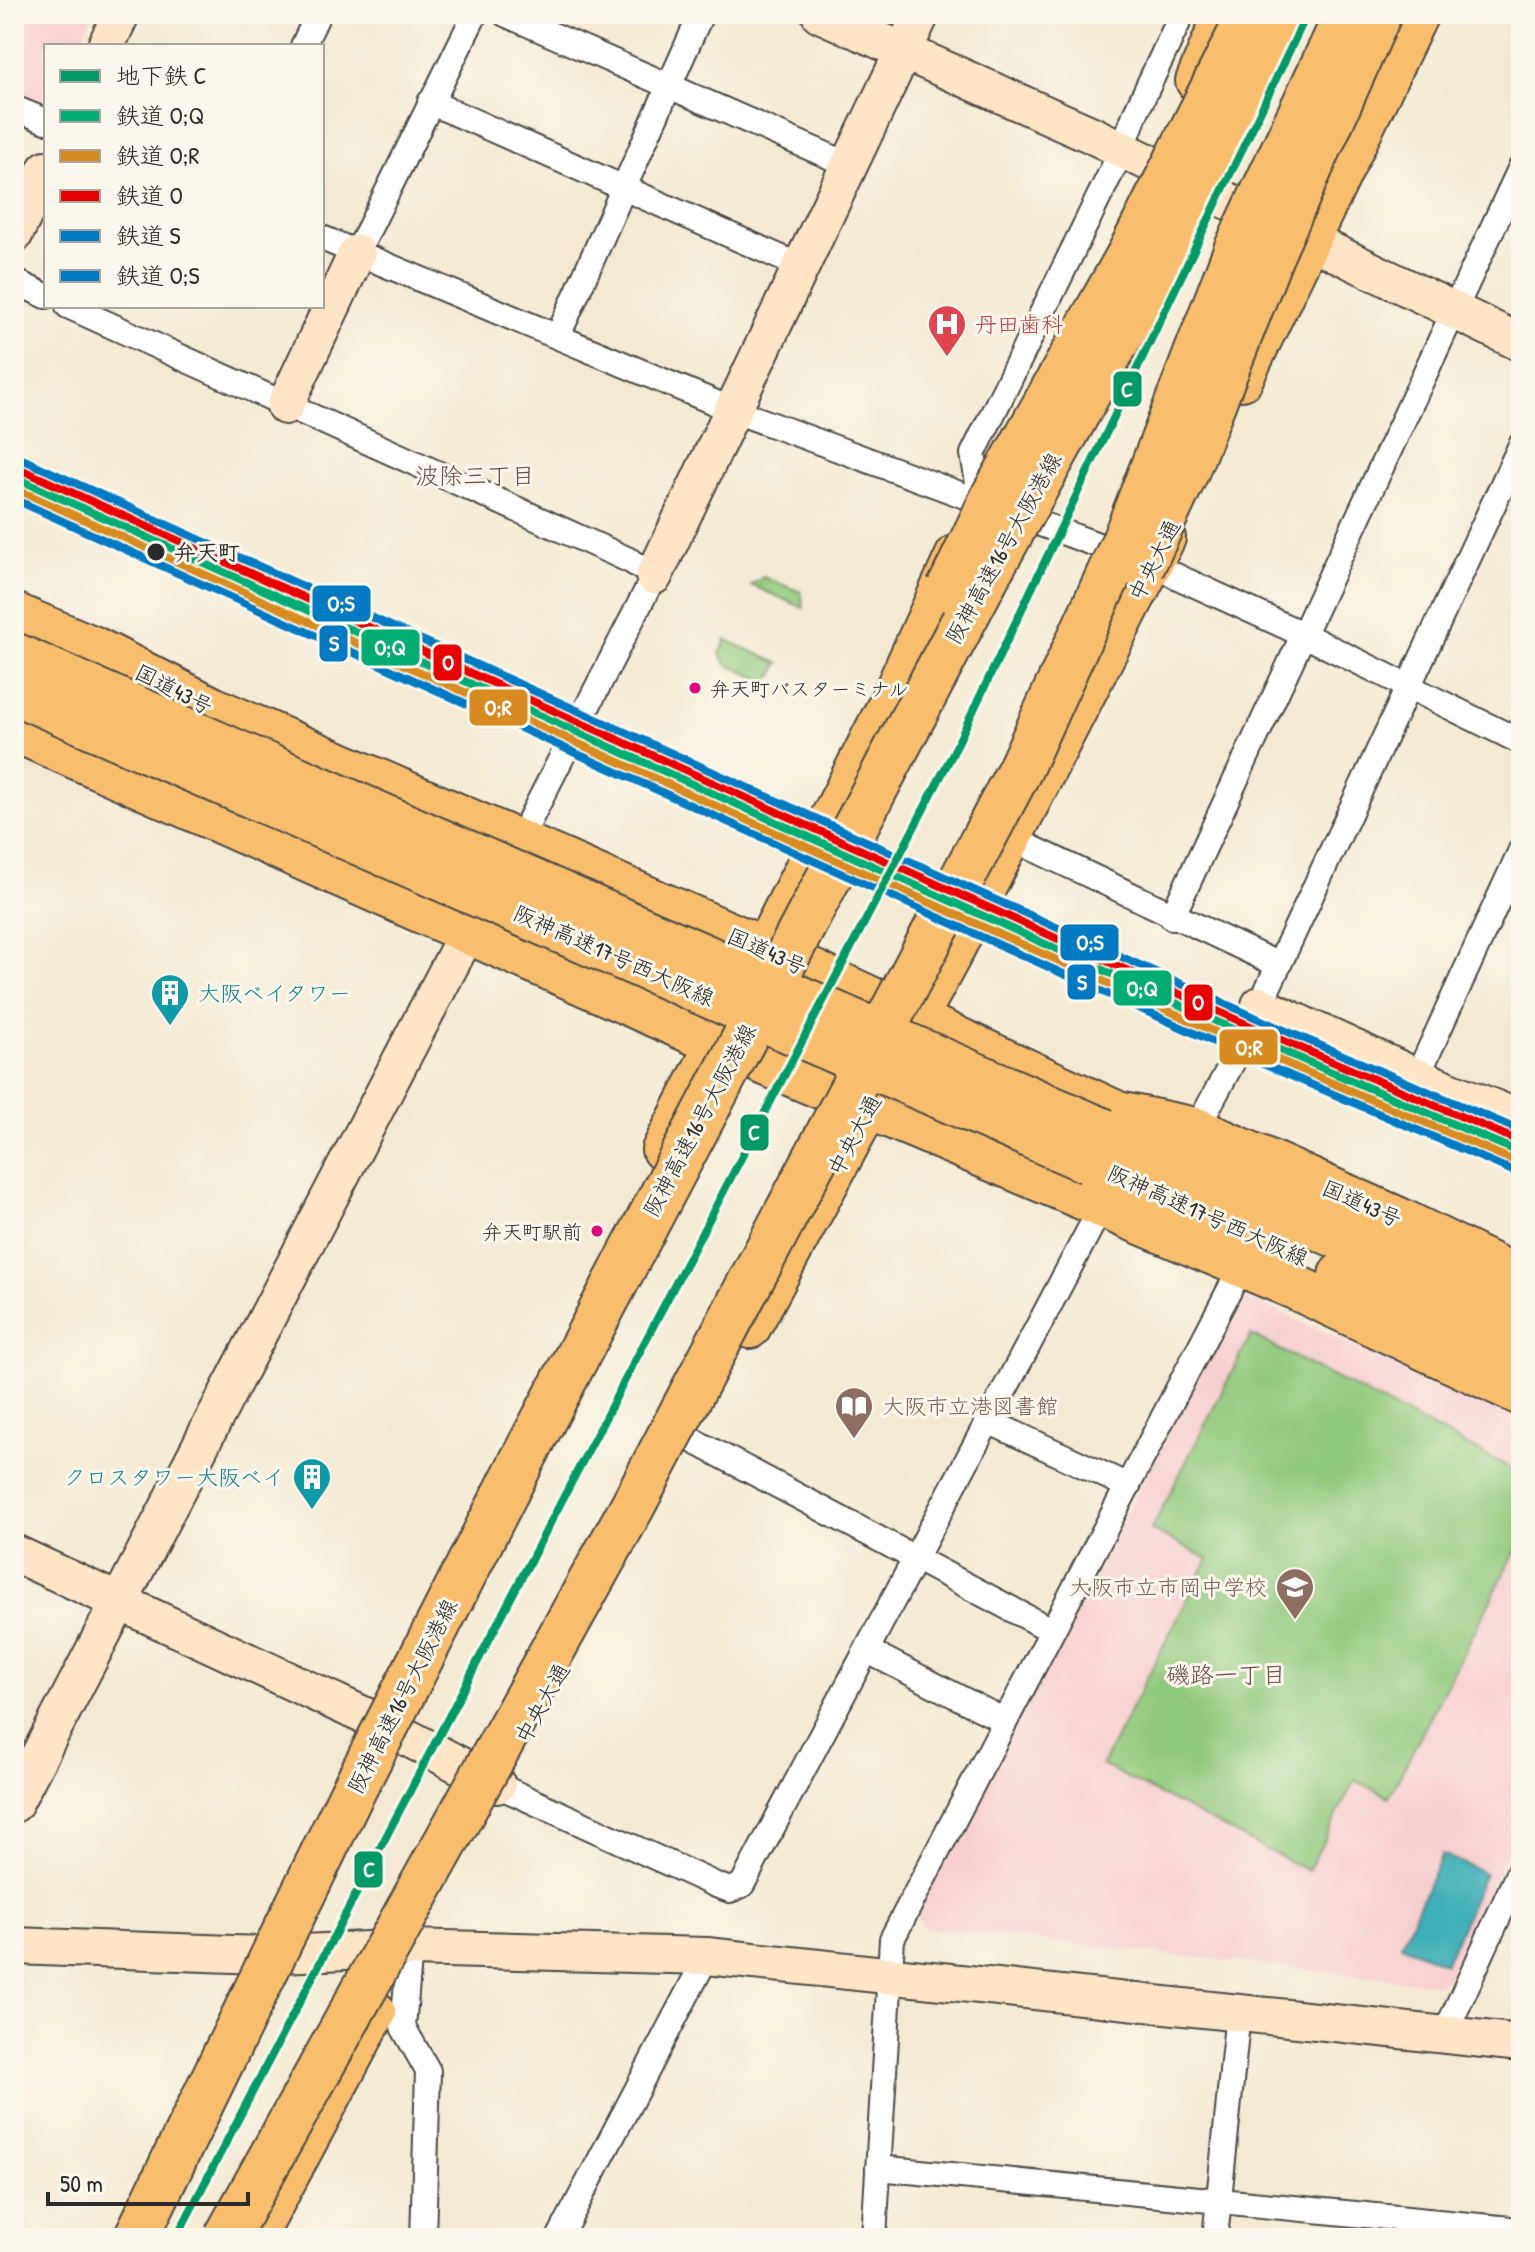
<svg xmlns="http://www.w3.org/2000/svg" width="1535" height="2252" font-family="'Patrick Hand','Klee One',sans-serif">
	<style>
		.built { fill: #f7cfd0 }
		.green { fill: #91c97c; stroke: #5e7a54; stroke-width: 2 }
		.water { fill: #3eafb7; stroke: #346d71; stroke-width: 2 }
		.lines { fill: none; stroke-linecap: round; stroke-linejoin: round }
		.street-casing { stroke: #494844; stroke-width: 28 }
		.secondary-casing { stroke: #494844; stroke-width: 40 }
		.primary-casing { stroke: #494844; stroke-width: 44 }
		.highway-casing { stroke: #494844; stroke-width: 48 }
		.street { stroke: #fff; stroke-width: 24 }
		.secondary { stroke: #fde5c5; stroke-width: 36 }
		.primary { stroke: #f9be6d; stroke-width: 40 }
		.highway { stroke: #f9be6d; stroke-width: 44 }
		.highway-bridge-casing { stroke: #494844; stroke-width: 48; stroke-linecap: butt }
		.highway-bridge { stroke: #f9be6d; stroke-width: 44 }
		.rail-1-casing { stroke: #fbf7ec; stroke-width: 14 }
		.rail-2-casing { stroke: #fbf7ec; stroke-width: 14 }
		.rail-3-casing { stroke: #fbf7ec; stroke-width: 14 }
		.rail-4-casing { stroke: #fbf7ec; stroke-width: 14 }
		.rail-5-casing { stroke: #fbf7ec; stroke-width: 14 }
		.rail-1 { stroke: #02ad73; stroke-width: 8 }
		.rail-2 { stroke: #d88b21; stroke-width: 8 }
		.rail-3 { stroke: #e80000; stroke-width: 8 }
		.rail-4 { stroke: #007ac2; stroke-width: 8 }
		.rail-5 { stroke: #007ac2; stroke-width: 8 }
		.metro-1-casing { stroke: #fbf7ec; stroke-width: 14 }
		.metro-1 { stroke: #019a66; stroke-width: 8 }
		.stop-dot { fill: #2b2b2b; stroke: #fbf7ec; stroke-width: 3 }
		.bus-dot { fill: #e5007d; stroke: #fbf7ec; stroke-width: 3 }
		.labels { text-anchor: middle; stroke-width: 6; stroke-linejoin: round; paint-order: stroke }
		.bus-label { font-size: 20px; fill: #2b2b2b; stroke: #fbf7ec; text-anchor: start }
		.health-label { font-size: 22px; fill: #be3a42; stroke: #fbf7ec; text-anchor: start }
		.street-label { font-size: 22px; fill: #2b2b2b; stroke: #fbf7ec }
		.stop-label { font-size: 22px; font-weight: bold; fill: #2b2b2b; stroke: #fbf7ec; text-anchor: start }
		.culture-label { font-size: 22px; fill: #0d838f; stroke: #fbf7ec; text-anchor: start }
		.education-label { font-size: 22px; fill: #785e54; stroke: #fbf7ec; text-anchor: start }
		.neighbourhood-label { font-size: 24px; fill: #6b4f4e; stroke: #fbf7ec }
		.line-badge { stroke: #fbf7ec; stroke-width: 3 }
		.badge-label { font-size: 22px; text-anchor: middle; font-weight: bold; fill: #fff }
	</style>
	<rect width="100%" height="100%" fill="#fbf7ec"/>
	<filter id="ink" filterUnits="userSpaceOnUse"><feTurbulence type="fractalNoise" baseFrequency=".0125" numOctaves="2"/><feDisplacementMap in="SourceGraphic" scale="16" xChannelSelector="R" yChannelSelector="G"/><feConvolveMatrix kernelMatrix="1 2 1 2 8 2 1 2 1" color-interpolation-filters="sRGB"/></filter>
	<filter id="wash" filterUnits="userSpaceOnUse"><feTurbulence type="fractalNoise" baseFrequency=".006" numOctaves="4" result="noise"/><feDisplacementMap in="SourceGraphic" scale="32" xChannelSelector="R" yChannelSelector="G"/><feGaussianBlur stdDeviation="1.8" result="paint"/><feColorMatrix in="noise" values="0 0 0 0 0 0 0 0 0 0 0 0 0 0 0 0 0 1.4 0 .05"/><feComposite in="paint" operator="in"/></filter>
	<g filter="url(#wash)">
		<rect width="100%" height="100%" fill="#f4ead3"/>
		<g class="built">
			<polygon points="14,14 93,14 78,46 46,46 46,97 37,100 14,90"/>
			<polygon points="1249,1299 1521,1420 1521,1822 1450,1977 1437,1984 924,1928 915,1914 1237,1304"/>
		</g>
		<g class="green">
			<polygon points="763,577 801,592 804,608 751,585"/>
			<polygon points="726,640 779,663 774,675 765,681 726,664 720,654"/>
			<polygon points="1251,1335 1521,1473 1521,1541 1389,1797 1355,1780 1308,1871 1102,1765 1208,1559 1151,1530"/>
		</g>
		<polygon class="water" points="1442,1854 1485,1873 1445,1964 1401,1945"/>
	</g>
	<g filter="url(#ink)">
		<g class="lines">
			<defs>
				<g id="street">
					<polyline points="505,14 849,165"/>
					<polyline points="303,46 318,14"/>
					<polyline points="430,102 802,267"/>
					<polyline points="14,108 46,121"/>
					<polyline points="322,238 735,411 1152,565 1302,634 1521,742"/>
					<polyline points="357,253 475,14"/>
					<polyline points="14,281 46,296"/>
					<polyline points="68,306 631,561 654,576 517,845"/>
					<polyline points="558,336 701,14"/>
					<polyline points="981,500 973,454 1122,150 1136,112 1182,14"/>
					<polyline points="1011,838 1279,965"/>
					<polyline points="1172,917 1521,167"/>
					<polyline points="1417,1077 1521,850"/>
					<polyline points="1196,1130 1240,1048 1521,445"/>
					<polyline points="988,1421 1128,1486"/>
					<polyline points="690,1439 1051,1630"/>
					<polyline points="868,1651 1003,1720"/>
					<polyline points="497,1785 716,1885 730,1890 742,1885 1103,1204"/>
					<polyline points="410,1948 403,2027 428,2071 423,2238"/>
					<polyline points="1444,2036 1521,1867"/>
					<polyline points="878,2168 1521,2230"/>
					<polyline points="559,2238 707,1956"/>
					<polyline points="874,2238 892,1939 1243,1264"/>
					<polyline points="1215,2238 1238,2013"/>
				</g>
				<g id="secondary">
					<polyline points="820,14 1090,134 1521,343"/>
					<polyline points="106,46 121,14"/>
					<polyline points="14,235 46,169"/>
					<polyline points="285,406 357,253"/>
					<polyline points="654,576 921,14"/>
					<polyline points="1260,1005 1417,1077 1521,1119"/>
					<polyline points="14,1553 376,1721 497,1785"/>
					<polyline points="14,1804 467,933"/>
					<polyline points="14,1946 260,1955 410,1948 707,1956 1521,2043"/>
				</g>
				<g id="primary">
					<polyline points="1196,81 1224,14"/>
					<polyline points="1242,380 1418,14"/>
					<polyline points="662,1150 888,705 956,555"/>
					<polyline points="750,1328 951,955 1165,538"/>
					<polyline points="255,2238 376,2012"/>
				</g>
				<g id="highway">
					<polyline points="14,615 92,648 212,709 763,949 1118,1114 1196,1130 1399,1220 1521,1280"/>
					<polyline points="14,729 716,1042 1297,1288 1521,1393"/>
					<polyline points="1104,1131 1521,1319"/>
					<polyline points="1088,1161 1278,1247"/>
					<polyline points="1341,1275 1521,1357"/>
				</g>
			</defs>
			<use href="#street" class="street-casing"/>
			<use href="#secondary" class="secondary-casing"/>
			<use href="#primary" class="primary-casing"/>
			<use href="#highway" class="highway-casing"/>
			<use href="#street" class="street"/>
			<use href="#secondary" class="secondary"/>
			<use href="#primary" class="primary"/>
			<use href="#highway" class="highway"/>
			<defs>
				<g id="highway-bridge">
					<polyline points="1142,567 1187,470 1271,256 1379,14"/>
					<polyline points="949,589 994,495 1130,253 1250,14"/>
					<polyline points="14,655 1104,1131"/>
					<polyline points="14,692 1088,1161"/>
					<polyline points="136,2238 350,1797 523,1459 992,567 1160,264 1284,14"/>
					<polyline points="226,2238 632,1507 1020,769 1125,539 1236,250 1347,14"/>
				</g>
			</defs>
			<use href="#highway-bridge" class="highway-bridge-casing"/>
			<use href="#highway-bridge" class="highway-bridge"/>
			<defs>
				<polyline id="rail-1" points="14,477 1264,1043 1521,1153"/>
				<polyline id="rail-2" points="14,488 1260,1052 1517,1162"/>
				<polyline id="rail-3" points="18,468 1268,1034 1521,1142"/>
				<polyline id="rail-4" points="14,499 1256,1061 1513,1171"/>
				<polyline id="rail-5" points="22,459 1272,1025 1521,1131"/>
			</defs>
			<use href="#rail-1" class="rail-1-casing"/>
			<use href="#rail-2" class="rail-2-casing"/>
			<use href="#rail-3" class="rail-3-casing"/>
			<use href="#rail-4" class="rail-4-casing"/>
			<use href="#rail-5" class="rail-5-casing"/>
			<use href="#rail-1" class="rail-1"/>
			<use href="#rail-2" class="rail-2"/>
			<use href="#rail-3" class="rail-3"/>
			<use href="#rail-4" class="rail-4"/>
			<use href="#rail-5" class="rail-5"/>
			<defs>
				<polyline id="metro-1" points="176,2238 952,755 1307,14"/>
			</defs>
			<use href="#metro-1" class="metro-1-casing"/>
			<use href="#metro-1" class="metro-1"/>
		</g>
	</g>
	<defs>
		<symbol id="hospital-pin" viewBox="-11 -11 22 30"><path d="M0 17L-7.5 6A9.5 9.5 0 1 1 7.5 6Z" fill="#e0444e" stroke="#fbf7ec"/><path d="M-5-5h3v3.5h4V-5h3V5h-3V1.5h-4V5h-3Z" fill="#fff"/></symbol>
		<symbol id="building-pin" viewBox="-11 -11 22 30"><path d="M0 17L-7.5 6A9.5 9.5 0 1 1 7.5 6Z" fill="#0f9aa8" stroke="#fbf7ec"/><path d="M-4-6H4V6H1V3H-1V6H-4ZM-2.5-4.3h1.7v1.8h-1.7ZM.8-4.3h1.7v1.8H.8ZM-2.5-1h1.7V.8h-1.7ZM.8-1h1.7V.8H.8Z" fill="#fff"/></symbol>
		<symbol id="library-pin" viewBox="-11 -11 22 30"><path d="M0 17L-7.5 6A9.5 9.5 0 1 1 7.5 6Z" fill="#8d6e63" stroke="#fbf7ec"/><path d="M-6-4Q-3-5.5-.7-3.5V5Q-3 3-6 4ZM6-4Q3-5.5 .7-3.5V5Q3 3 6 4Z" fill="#fff"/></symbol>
		<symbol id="school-pin" viewBox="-11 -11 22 30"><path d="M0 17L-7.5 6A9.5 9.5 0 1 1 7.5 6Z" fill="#8d6e63" stroke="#fbf7ec"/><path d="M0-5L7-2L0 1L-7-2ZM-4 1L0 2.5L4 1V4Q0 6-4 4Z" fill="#fff"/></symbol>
	</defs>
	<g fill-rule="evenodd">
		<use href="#hospital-pin" x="925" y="302" width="44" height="60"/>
		<use href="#building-pin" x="148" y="971" width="44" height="60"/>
		<use href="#library-pin" x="832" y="1384" width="44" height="60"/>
		<use href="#building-pin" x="290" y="1455" width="44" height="60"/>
		<use href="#school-pin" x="1273" y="1565" width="44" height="60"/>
	</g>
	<circle class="stop-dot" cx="156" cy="552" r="10"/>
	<g class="bus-dot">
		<circle cx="695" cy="688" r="7"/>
		<circle cx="597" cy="1231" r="7"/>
	</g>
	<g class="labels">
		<g class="bus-label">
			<text x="710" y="696">弁天町バスターミナル</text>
			<text x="582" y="1239" text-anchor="end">弁天町駅前</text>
		</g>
		<g class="health-label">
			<text x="975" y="332">丹田歯科</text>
		</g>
		<g class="street-label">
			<text transform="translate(1003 548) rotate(-61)" y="8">阪神高速16号大阪港線</text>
			<text transform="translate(1154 560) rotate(-63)" y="8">中央大通</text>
			<text transform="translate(174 689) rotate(27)" y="8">国道43号</text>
			<text transform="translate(767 951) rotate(24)" y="8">国道43号</text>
			<text transform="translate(614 955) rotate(24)" y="8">阪神高速17号西大阪線</text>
			<text transform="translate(699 1120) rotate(-62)" y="8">阪神高速16号大阪港線</text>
			<text transform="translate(854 1135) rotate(-62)" y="8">中央大通</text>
			<text transform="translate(1362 1203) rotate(24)" y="8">国道43号</text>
			<text transform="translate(1208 1215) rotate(24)" y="8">阪神高速17号西大阪線</text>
			<text transform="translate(402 1696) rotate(-63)" y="8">阪神高速16号大阪港線</text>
			<text transform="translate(542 1703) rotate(-61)" y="8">中央大通</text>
		</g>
		<g class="stop-label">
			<text x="174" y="560">弁天町</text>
		</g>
		<g class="culture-label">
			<text x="198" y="1001">大阪ベイタワー</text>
			<text x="284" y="1485" text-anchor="end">クロスタワー大阪ベイ</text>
		</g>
		<g class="education-label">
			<text x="882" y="1414">大阪市立港図書館</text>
			<text x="1267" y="1595" text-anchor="end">大阪市立市岡中学校</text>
		</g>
		<g class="neighbourhood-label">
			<text x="475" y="484">波除三丁目</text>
			<text x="1226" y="1683">磯路一丁目</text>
		</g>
	</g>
	<g class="line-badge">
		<rect x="1112" y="370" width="31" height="38" rx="8" fill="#019a66"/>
		<rect x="311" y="584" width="61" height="39" rx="8" fill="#007ac2"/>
		<rect x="318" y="624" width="31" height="39" rx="8" fill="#007ac2"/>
		<rect x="360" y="628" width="61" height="39" rx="8" fill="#02ad73"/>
		<rect x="432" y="643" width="31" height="39" rx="8" fill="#e80000"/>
		<rect x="468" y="688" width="61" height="39" rx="8" fill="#d88b21"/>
		<rect x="1059" y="923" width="61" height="39" rx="8" fill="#007ac2"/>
		<rect x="1066" y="963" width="31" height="38" rx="8" fill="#007ac2"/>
		<rect x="1112" y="969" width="61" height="38" rx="8" fill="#02ad73"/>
		<rect x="1183" y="983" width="31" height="39" rx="8" fill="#e80000"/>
		<rect x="1218" y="1028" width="61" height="38" rx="8" fill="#d88b21"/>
		<rect x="739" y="1113" width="31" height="39" rx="8" fill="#019a66"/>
		<rect x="353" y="1850" width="31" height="39" rx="8" fill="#019a66"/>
	</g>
	<g class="badge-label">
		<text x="1127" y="397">C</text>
		<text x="341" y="611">O;S</text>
		<text x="334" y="651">S</text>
		<text x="390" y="655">O;Q</text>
		<text x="448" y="670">O</text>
		<text x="498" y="715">O;R</text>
		<text x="1090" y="950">O;S</text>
		<text x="1082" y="990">S</text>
		<text x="1142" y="996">O;Q</text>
		<text x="1198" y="1010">O</text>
		<text x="1249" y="1055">O;R</text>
		<text x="754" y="1140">C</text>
		<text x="369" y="1877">C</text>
	</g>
	<rect width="1535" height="2252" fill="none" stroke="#fbf7ec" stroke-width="48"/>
	<rect x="44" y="44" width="280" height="264" fill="#fbf7ec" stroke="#a8a59f" stroke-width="2"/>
	<rect x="60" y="70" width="40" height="12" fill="#019a66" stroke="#a8a59f" stroke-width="2"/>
	<text x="116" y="84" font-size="24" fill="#2b2b2b">地下鉄 C</text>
	<rect x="60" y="110" width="40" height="12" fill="#02ad73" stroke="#a8a59f" stroke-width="2"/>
	<text x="116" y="124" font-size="24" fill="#2b2b2b">鉄道 O;Q</text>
	<rect x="60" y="150" width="40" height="12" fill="#d88b21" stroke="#a8a59f" stroke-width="2"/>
	<text x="116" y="164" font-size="24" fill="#2b2b2b">鉄道 O;R</text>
	<rect x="60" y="190" width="40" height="12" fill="#e80000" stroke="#a8a59f" stroke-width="2"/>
	<text x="116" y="204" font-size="24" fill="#2b2b2b">鉄道 O</text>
	<rect x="60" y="230" width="40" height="12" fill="#007ac2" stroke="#a8a59f" stroke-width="2"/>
	<text x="116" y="244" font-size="24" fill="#2b2b2b">鉄道 S</text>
	<rect x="60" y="270" width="40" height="12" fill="#007ac2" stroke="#a8a59f" stroke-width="2"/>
	<text x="116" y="284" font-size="24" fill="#2b2b2b">鉄道 O;S</text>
	<path d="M48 2192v12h200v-12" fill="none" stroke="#2b2b2b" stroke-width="4"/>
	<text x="60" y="2192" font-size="24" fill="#2b2b2b" stroke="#fbf7ec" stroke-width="6" paint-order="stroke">50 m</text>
</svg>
